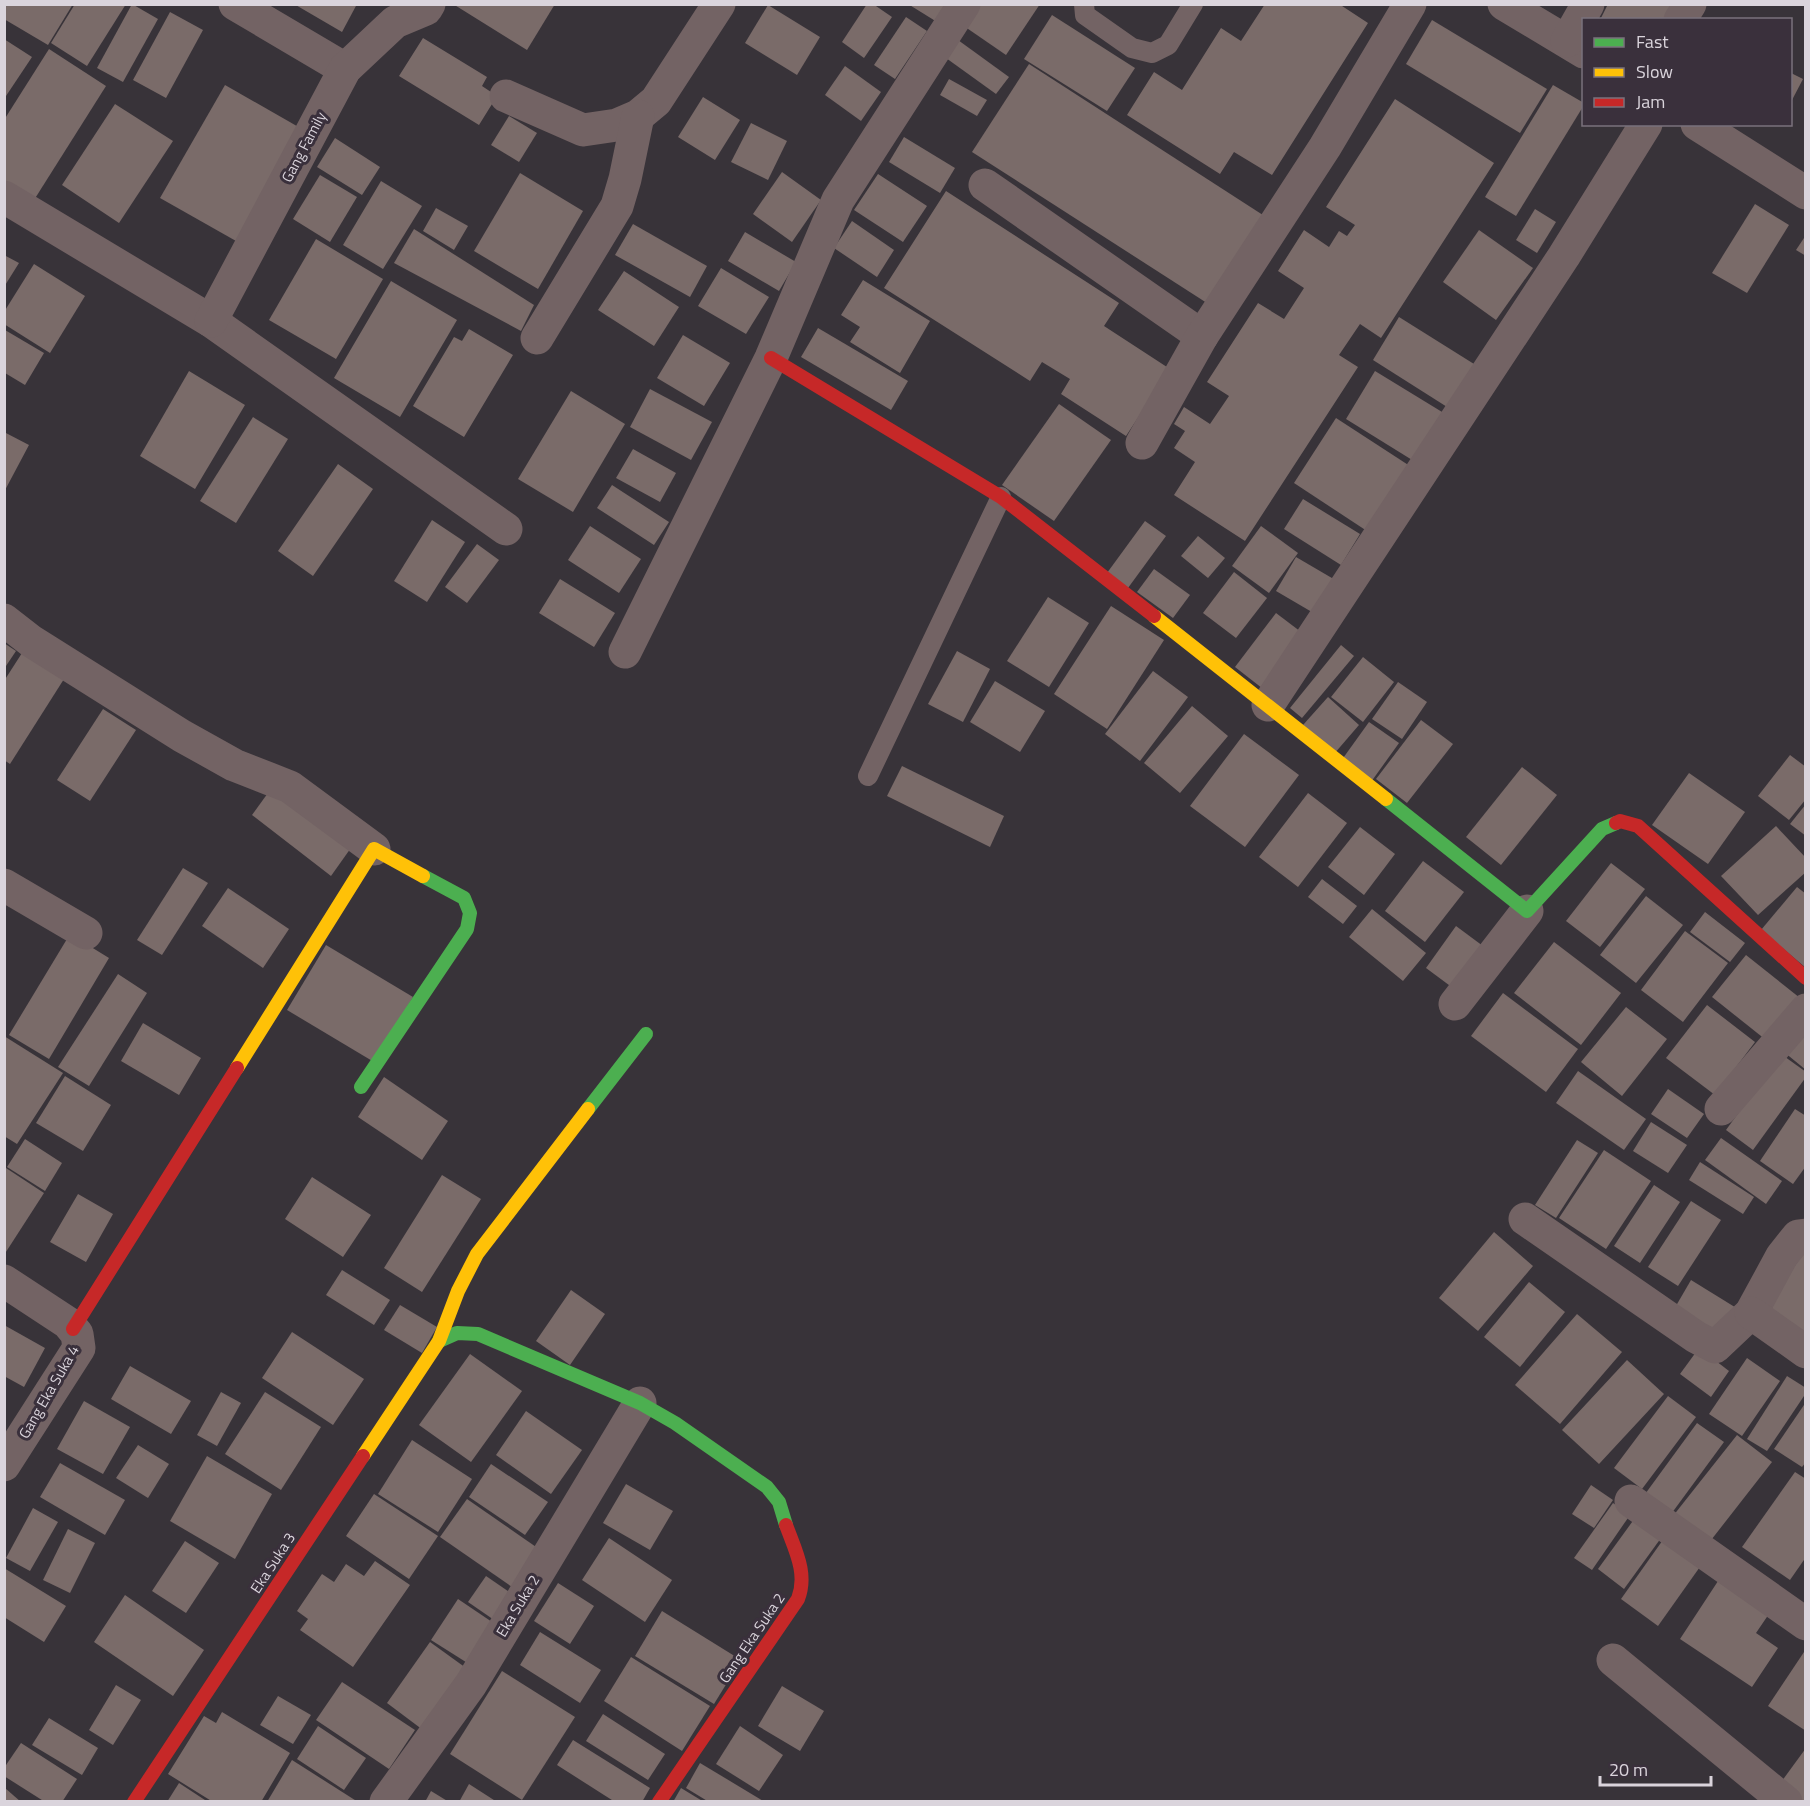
<svg xmlns="http://www.w3.org/2000/svg" width="1810" height="1806" font-family="'Titillium Web',sans-serif">
	<style>
		.building { fill: #7a6b69 }
		.lines { fill: none; stroke-linecap: round; stroke-linejoin: round }
		.lane { stroke: #736364; stroke-width: 20 }
		.street { stroke: #736364; stroke-width: 33 }
		.fast { stroke: #4caf50; stroke-width: 14 }
		.slow { stroke: #ffc107; stroke-width: 14 }
		.jam { stroke: #c62828; stroke-width: 14 }
		.labels { text-anchor: middle; stroke-width: 6; stroke-linejoin: round; paint-order: stroke }
		.street-label { font-size: 15px; fill: #dad4dc; stroke: #3a303c }
	</style>
	<rect width="100%" height="100%" fill="#383339"/>
	<g class="building">
		<polygon points="7,4 73,4 48,45 4,19 4,8"/>
		<polygon points="75,4 126,4 87,66 51,43"/>
		<polygon points="132,4 158,19 123,82 97,68"/>
		<polygon points="294,4 357,4 342,32"/>
		<polygon points="453,4 555,4 527,50"/>
		<polygon points="867,4 873,4 892,17 864,58 842,42"/>
		<polygon points="908,4 947,4 937,22"/>
		<polygon points="970,4 1040,4 1006,55 958,22"/>
		<polygon points="1265,4 1339,4 1368,23 1272,175 1234,152 1220,174 1127,115 1154,72 1182,90 1221,28 1241,41"/>
		<polygon points="1608,4 1673,4 1664,20 1600,20"/>
		<polygon points="768,5 820,37 797,75 745,43"/>
		<polygon points="170,12 203,30 166,98 133,80"/>
		<polygon points="1052,15 1135,68 1107,111 1024,59"/>
		<polygon points="906,17 927,31 895,79 874,65"/>
		<polygon points="1432,20 1547,89 1520,133 1406,64"/>
		<polygon points="423,38 487,77 482,86 497,96 479,125 399,76"/>
		<polygon points="4,39 32,57 4,99"/>
		<polygon points="958,40 1009,77 996,94 946,58"/>
		<polygon points="49,49 106,86 34,200 4,181 4,120"/>
		<polygon points="1029,64 1266,217 1210,305 972,152"/>
		<polygon points="845,66 881,92 861,121 825,95"/>
		<polygon points="1791,73 1803,79 1791,102"/>
		<polygon points="949,79 987,100 977,116 940,95"/>
		<polygon points="225,85 302,129 236,241 160,198"/>
		<polygon points="1553,85 1584,103 1584,105 1516,216 1485,197"/>
		<polygon points="703,97 740,120 715,160 678,137"/>
		<polygon points="1395,99 1494,163 1381,338 1360,324 1339,355 1358,367 1245,541 1174,495 1195,462 1174,448 1185,431 1174,424 1184,407 1210,424 1229,396 1207,382 1258,303 1284,319 1304,288 1278,271 1304,230 1329,247 1339,231 1347,236 1355,225 1326,207"/>
		<polygon points="115,104 173,141 119,223 62,185"/>
		<polygon points="509,116 537,133 519,162 491,145"/>
		<polygon points="751,123 787,141 768,180 731,162"/>
		<polygon points="904,137 955,168 940,193 889,162"/>
		<polygon points="335,138 380,167 362,195 317,167"/>
		<polygon points="782,172 821,200 792,242 753,214"/>
		<polygon points="520,173 583,211 538,289 474,251"/>
		<polygon points="878,174 927,206 903,242 854,210"/>
		<polygon points="320,175 357,197 330,242 293,219"/>
		<polygon points="381,181 422,206 383,269 343,245"/>
		<polygon points="946,191 1119,303 1104,326 1170,369 1126,436 1061,394 1070,379 1042,362 1030,381 884,288"/>
		<polygon points="1755,204 1789,225 1747,293 1712,273"/>
		<polygon points="436,208 468,226 454,250 423,231"/>
		<polygon points="1535,209 1556,222 1537,253 1516,240"/>
		<polygon points="852,221 894,250 877,277 834,248"/>
		<polygon points="633,224 707,266 690,297 615,255"/>
		<polygon points="414,229 534,305 521,331 394,263"/>
		<polygon points="1479,230 1533,268 1496,320 1443,282"/>
		<polygon points="745,232 796,262 779,291 728,261"/>
		<polygon points="1806,235 1806,256 1796,250"/>
		<polygon points="316,239 383,279 336,359 269,320"/>
		<polygon points="4,255 19,263 4,287"/>
		<polygon points="34,264 85,296 50,353 4,324 4,312"/>
		<polygon points="721,268 769,297 746,334 698,306"/>
		<polygon points="624,271 679,307 654,346 598,310"/>
		<polygon points="863,280 930,321 900,373 850,342 860,327 841,315"/>
		<polygon points="391,281 457,320 400,417 334,378"/>
		<polygon points="1399,317 1482,369 1455,412 1373,360"/>
		<polygon points="818,328 908,381 891,410 801,357"/>
		<polygon points="469,329 513,355 464,437 413,406 454,337 462,341"/>
		<polygon points="5,330 44,353 25,385 5,373"/>
		<polygon points="683,335 730,363 704,406 657,378"/>
		<polygon points="189,371 245,405 195,489 140,456"/>
		<polygon points="1375,371 1447,415 1417,463 1346,419"/>
		<polygon points="650,389 712,422 691,460 630,427"/>
		<polygon points="571,391 625,424 573,512 518,479"/>
		<polygon points="1059,404 1111,440 1054,521 1002,485"/>
		<polygon points="253,417 288,439 236,523 200,501"/>
		<polygon points="1336,418 1416,470 1373,535 1294,483"/>
		<polygon points="4,432 29,445 4,492"/>
		<polygon points="633,449 676,473 660,502 616,478"/>
		<polygon points="338,464 373,489 313,576 278,551"/>
		<polygon points="612,485 669,522 654,545 597,508"/>
		<polygon points="1303,499 1360,534 1341,565 1284,529"/>
		<polygon points="432,520 465,542 427,602 394,581"/>
		<polygon points="1145,521 1166,536 1128,588 1107,573"/>
		<polygon points="590,526 641,559 619,593 568,560"/>
		<polygon points="1261,526 1298,553 1269,593 1232,566"/>
		<polygon points="1198,536 1225,558 1208,578 1181,556"/>
		<polygon points="477,544 499,560 467,603 445,587"/>
		<polygon points="1296,557 1337,581 1317,615 1276,591"/>
		<polygon points="1154,569 1190,595 1173,618 1137,592"/>
		<polygon points="1234,572 1267,598 1236,638 1203,613"/>
		<polygon points="560,579 615,613 594,647 539,613"/>
		<polygon points="1048,597 1089,623 1049,687 1007,661"/>
		<polygon points="1111,606 1164,640 1107,729 1054,694"/>
		<polygon points="1276,613 1309,638 1267,692 1235,667"/>
		<polygon points="4,643 16,651 4,669"/>
		<polygon points="1341,645 1354,656 1302,718 1290,708"/>
		<polygon points="957,651 990,669 963,722 928,704"/>
		<polygon points="22,653 64,679 10,764 4,760 4,681"/>
		<polygon points="1363,657 1394,682 1363,722 1331,697"/>
		<polygon points="1153,671 1188,697 1140,761 1105,734"/>
		<polygon points="995,681 1045,711 1020,752 970,722"/>
		<polygon points="1398,682 1427,702 1402,739 1372,719"/>
		<polygon points="1328,697 1359,725 1334,754 1303,725"/>
		<polygon points="1192,706 1228,736 1180,793 1144,763"/>
		<polygon points="103,709 136,730 90,801 57,780"/>
		<polygon points="1421,720 1453,744 1407,803 1376,779"/>
		<polygon points="1369,722 1399,743 1371,782 1341,761"/>
		<polygon points="1244,734 1299,775 1245,847 1190,806"/>
		<polygon points="1790,755 1806,767 1806,799 1789,820 1758,796"/>
		<polygon points="902,766 1004,816 990,847 887,796"/>
		<polygon points="1522,767 1557,795 1501,865 1466,837"/>
		<polygon points="1689,773 1745,812 1708,864 1652,825"/>
		<polygon points="273,786 353,845 331,876 252,815"/>
		<polygon points="1308,793 1347,823 1298,887 1259,857"/>
		<polygon points="1806,804 1806,836 1790,824"/>
		<polygon points="1776,826 1806,858 1806,872 1758,915 1721,876"/>
		<polygon points="1360,827 1395,854 1364,895 1328,867"/>
		<polygon points="1423,861 1464,892 1425,942 1385,911"/>
		<polygon points="1611,863 1645,889 1600,947 1566,921"/>
		<polygon points="183,868 208,883 162,955 137,940"/>
		<polygon points="1322,879 1357,906 1343,924 1308,897"/>
		<polygon points="1797,887 1806,894 1806,968 1761,930"/>
		<polygon points="228,888 289,929 263,968 202,926"/>
		<polygon points="1646,896 1683,925 1636,983 1600,955"/>
		<polygon points="1372,909 1426,953 1403,981 1349,937"/>
		<polygon points="1705,912 1745,943 1730,962 1690,932"/>
		<polygon points="1456,926 1487,949 1457,991 1426,968"/>
		<polygon points="1685,931 1728,963 1683,1022 1641,990"/>
		<polygon points="70,934 109,958 49,1059 9,1035"/>
		<polygon points="1554,942 1621,993 1581,1045 1514,993"/>
		<polygon points="326,945 413,997 374,1062 287,1010"/>
		<polygon points="1746,955 1800,998 1766,1040 1712,997"/>
		<polygon points="118,974 147,993 89,1086 58,1067"/>
		<polygon points="1503,993 1578,1049 1546,1092 1471,1036"/>
		<polygon points="1707,1005 1755,1042 1715,1095 1666,1058"/>
		<polygon points="1626,1007 1667,1039 1622,1096 1581,1062"/>
		<polygon points="143,1023 201,1058 179,1095 121,1061"/>
		<polygon points="1806,1025 1806,1070 1784,1052"/>
		<polygon points="4,1036 63,1073 17,1144 4,1136"/>
		<polygon points="1781,1054 1806,1072 1806,1077 1753,1150 1726,1130"/>
		<polygon points="1578,1071 1646,1119 1624,1150 1556,1103"/>
		<polygon points="65,1076 111,1105 83,1151 36,1123"/>
		<polygon points="384,1077 448,1121 422,1160 358,1117"/>
		<polygon points="1668,1089 1704,1114 1687,1138 1651,1114"/>
		<polygon points="1795,1109 1806,1116 1806,1166 1793,1184 1760,1161"/>
		<polygon points="1651,1122 1687,1145 1668,1173 1633,1151"/>
		<polygon points="1721,1138 1782,1181 1766,1204 1705,1160"/>
		<polygon points="25,1139 62,1163 45,1191 7,1167"/>
		<polygon points="1577,1140 1598,1153 1556,1218 1535,1205"/>
		<polygon points="1604,1150 1651,1181 1606,1249 1559,1218"/>
		<polygon points="1700,1162 1754,1197 1743,1214 1689,1180"/>
		<polygon points="6,1168 44,1193 4,1255 4,1171"/>
		<polygon points="442,1175 481,1199 422,1292 384,1268"/>
		<polygon points="312,1177 371,1215 343,1257 285,1219"/>
		<polygon points="1654,1185 1680,1202 1640,1263 1614,1246"/>
		<polygon points="78,1194 113,1214 86,1262 50,1242"/>
		<polygon points="1691,1201 1721,1220 1678,1286 1648,1267"/>
		<polygon points="1494,1232 1533,1266 1478,1331 1439,1298"/>
		<polygon points="1806,1249 1806,1335 1766,1309"/>
		<polygon points="342,1270 390,1300 374,1325 326,1295"/>
		<polygon points="1691,1280 1738,1309 1720,1340 1673,1311"/>
		<polygon points="1529,1282 1565,1312 1520,1367 1484,1337"/>
		<polygon points="571,1290 605,1314 570,1365 536,1341"/>
		<polygon points="400,1305 437,1327 422,1353 384,1330"/>
		<polygon points="1577,1314 1622,1352 1560,1424 1515,1385"/>
		<polygon points="4,1325 45,1348 24,1387 4,1376"/>
		<polygon points="292,1332 364,1379 333,1425 262,1378"/>
		<polygon points="1699,1348 1729,1371 1711,1397 1680,1374"/>
		<polygon points="470,1354 522,1391 471,1462 419,1425"/>
		<polygon points="1747,1358 1780,1381 1742,1436 1709,1414"/>
		<polygon points="1627,1360 1664,1394 1599,1464 1562,1430"/>
		<polygon points="130,1366 191,1401 171,1434 111,1399"/>
		<polygon points="1787,1376 1806,1388 1806,1393 1767,1451 1747,1439"/>
		<polygon points="221,1392 241,1403 217,1446 197,1435"/>
		<polygon points="265,1392 321,1427 281,1490 225,1454"/>
		<polygon points="1668,1396 1696,1417 1642,1489 1614,1468"/>
		<polygon points="84,1401 130,1427 103,1474 57,1449"/>
		<polygon points="1806,1402 1806,1462 1802,1467 1774,1449"/>
		<polygon points="526,1411 582,1450 551,1494 496,1455"/>
		<polygon points="1697,1423 1724,1442 1666,1521 1640,1501"/>
		<polygon points="1737,1435 1772,1462 1708,1544 1673,1516"/>
		<polygon points="412,1440 472,1479 438,1532 378,1494"/>
		<polygon points="138,1445 169,1464 148,1498 116,1478"/>
		<polygon points="207,1456 272,1494 235,1559 170,1521"/>
		<polygon points="60,1463 125,1500 105,1535 40,1497"/>
		<polygon points="491,1464 548,1502 525,1535 469,1497"/>
		<polygon points="1795,1472 1806,1479 1806,1557 1790,1580 1742,1547"/>
		<polygon points="626,1484 673,1511 650,1550 603,1523"/>
		<polygon points="1591,1485 1613,1500 1594,1528 1572,1514"/>
		<polygon points="374,1494 438,1536 409,1579 346,1536"/>
		<polygon points="467,1499 539,1549 512,1587 440,1537"/>
		<polygon points="1613,1503 1630,1515 1592,1570 1574,1558"/>
		<polygon points="33,1508 58,1522 30,1571 6,1558"/>
		<polygon points="1635,1518 1661,1538 1624,1589 1598,1569"/>
		<polygon points="68,1529 95,1543 70,1593 43,1580"/>
		<polygon points="1665,1537 1702,1564 1658,1626 1621,1599"/>
		<polygon points="609,1538 672,1580 645,1622 582,1580"/>
		<polygon points="185,1541 219,1563 186,1613 152,1591"/>
		<polygon points="375,1561 410,1585 353,1667 300,1630 308,1619 297,1611 322,1574 334,1582 346,1564 364,1576"/>
		<polygon points="4,1568 66,1606 44,1642 4,1617"/>
		<polygon points="1722,1575 1773,1608 1756,1633 1778,1648 1752,1687 1680,1639"/>
		<polygon points="486,1576 515,1596 497,1622 468,1602"/>
		<polygon points="558,1583 594,1606 570,1644 534,1621"/>
		<polygon points="125,1595 204,1650 173,1696 94,1642"/>
		<polygon points="458,1599 495,1624 469,1664 431,1640"/>
		<polygon points="662,1611 741,1660 714,1704 635,1656"/>
		<polygon points="540,1632 601,1670 580,1703 520,1665"/>
		<polygon points="430,1642 466,1668 423,1730 387,1703"/>
		<polygon points="1806,1649 1806,1731 1768,1706"/>
		<polygon points="631,1657 710,1706 682,1751 604,1701"/>
		<polygon points="502,1671 575,1717 522,1800 450,1754"/>
		<polygon points="342,1682 415,1730 389,1769 316,1720"/>
		<polygon points="116,1685 141,1700 113,1745 89,1730"/>
		<polygon points="782,1686 824,1711 800,1751 758,1726"/>
		<polygon points="278,1696 311,1715 293,1744 260,1725"/>
		<polygon points="222,1712 290,1753 261,1802 213,1802 168,1774 204,1716 216,1723"/>
		<polygon points="603,1714 665,1754 648,1780 586,1741"/>
		<polygon points="49,1718 98,1748 82,1775 32,1745"/>
		<polygon points="318,1726 366,1758 344,1790 297,1759"/>
		<polygon points="740,1726 783,1755 759,1791 716,1764"/>
		<polygon points="573,1740 650,1788 642,1802 615,1802 557,1765"/>
		<polygon points="21,1743 77,1779 62,1802 45,1802 4,1776 4,1768"/>
		<polygon points="1806,1748 1806,1802 1802,1802 1779,1785"/>
		<polygon points="292,1760 358,1802 267,1802"/>
		<polygon points="700,1763 765,1802 709,1802 686,1788"/>
		<polygon points="179,1783 208,1802 167,1802"/>
		<polygon points="469,1784 497,1802 459,1802"/>
		<polygon points="5,1788 21,1802 5,1802"/>
		<polygon points="681,1788 704,1802 673,1802"/>
		<polygon points="431,1791 449,1802 425,1802"/>
	</g>
	<g class="lines">
		<g class="lane">
			<polyline points="1084,4 1085,15 1132,48 1152,53 1168,45 1193,4"/>
			<polyline points="868,776 1001,497"/>
		</g>
		<g class="street">
			<polyline points="235,4 345,69"/>
			<polyline points="1504,4 1584,52"/>
			<polyline points="1680,20 1690,4"/>
			<polyline points="1567,41 1588,4"/>
			<polyline points="506,96 583,130 617,125 638,116 656,101 719,4"/>
			<polyline points="1697,124 1806,193"/>
			<polyline points="985,185 1202,336"/>
			<polyline points="4,197 211,321 506,529"/>
			<polyline points="211,321 345,69 395,22 426,9 429,4"/>
			<polyline points="537,338 617,206 625,179 638,116"/>
			<polyline points="1142,443 1202,336 1325,147 1410,4"/>
			<polyline points="4,620 31,641 182,736 234,765 290,787 374,849"/>
			<polyline points="625,652 771,358 838,200 964,4"/>
			<polyline points="1268,705 1564,256 1646,124"/>
			<polyline points="4,885 86,933"/>
			<polyline points="1455,1004 1527,911"/>
			<polyline points="1721,1109 1806,1010"/>
			<polyline points="1525,1219 1696,1337 1715,1347 1751,1313 1782,1256 1798,1236 1806,1235"/>
			<polyline points="4,1281 68,1323 77,1334 79,1348 4,1465"/>
			<polyline points="1751,1313 1806,1352"/>
			<polyline points="1631,1501 1806,1624"/>
			<polyline points="1613,1660 1786,1802"/>
			<polyline points="386,1802 471,1684 640,1403"/>
		</g>
		<g class="fast">
			<polyline points="1386,799 1527,911 1602,829 1616,823"/>
			<polyline points="361,1087 467,929 470,913 464,898 423,876"/>
			<polyline points="588,1109 646,1034"/>
			<polyline points="439,1341 457,1333 478,1334 640,1403 675,1423 767,1487 779,1502 786,1525"/>
		</g>
		<g class="slow">
			<polyline points="1154,616 1386,799"/>
			<polyline points="237,1068 374,849 423,876"/>
			<polyline points="363,1456 439,1341 458,1291 477,1254 588,1109"/>
		</g>
		<g class="jam">
			<polyline points="771,358 1001,497 1154,616"/>
			<polyline points="1616,823 1620,821 1638,826 1806,978"/>
			<polyline points="73,1329 237,1068"/>
			<polyline points="134,1802 363,1456"/>
			<path d="M 659,1802 L 798,1599 C 808,1573 795,1550 786,1525"/>
		</g>
	</g>
	<g class="labels">
		<g class="street-label">
			<text transform="translate(304 147) rotate(-62)" y="5">Gang Family</text>
			<text transform="translate(49 1392) rotate(-60)" y="5">Gang Eka Suka 4</text>
			<text transform="translate(273 1563) rotate(-57)" y="5">Eka Suka 3</text>
			<text transform="translate(518 1606) rotate(-59)" y="5">Eka Suka 2</text>
			<text transform="translate(752 1638) rotate(-56)" y="5">Gang Eka Suka 2</text>
		</g>
	</g>
	<rect width="1810" height="1806" fill="none" stroke="#dad4dc" stroke-width="12"/>
	<rect x="1582" y="18" width="210" height="108" fill="#3a303c" stroke="#7a727c" stroke-width="1.5"/>
	<rect x="1594" y="38" width="30" height="9" fill="#4caf50" stroke="#7a727c" stroke-width="1.5"/>
	<text x="1636" y="48" font-size="18" fill="#dad4dc">Fast</text>
	<rect x="1594" y="68" width="30" height="9" fill="#ffc107" stroke="#7a727c" stroke-width="1.5"/>
	<text x="1636" y="78" font-size="18" fill="#dad4dc">Slow</text>
	<rect x="1594" y="98" width="30" height="9" fill="#c62828" stroke="#7a727c" stroke-width="1.5"/>
	<text x="1636" y="108" font-size="18" fill="#dad4dc">Jam</text>
	<path d="M1600 1776v9h111v-9" fill="none" stroke="#dad4dc" stroke-width="3"/>
	<text x="1609" y="1776" font-size="18" fill="#dad4dc" stroke="#3a303c" stroke-width="4.5" paint-order="stroke">20 m</text>
</svg>
